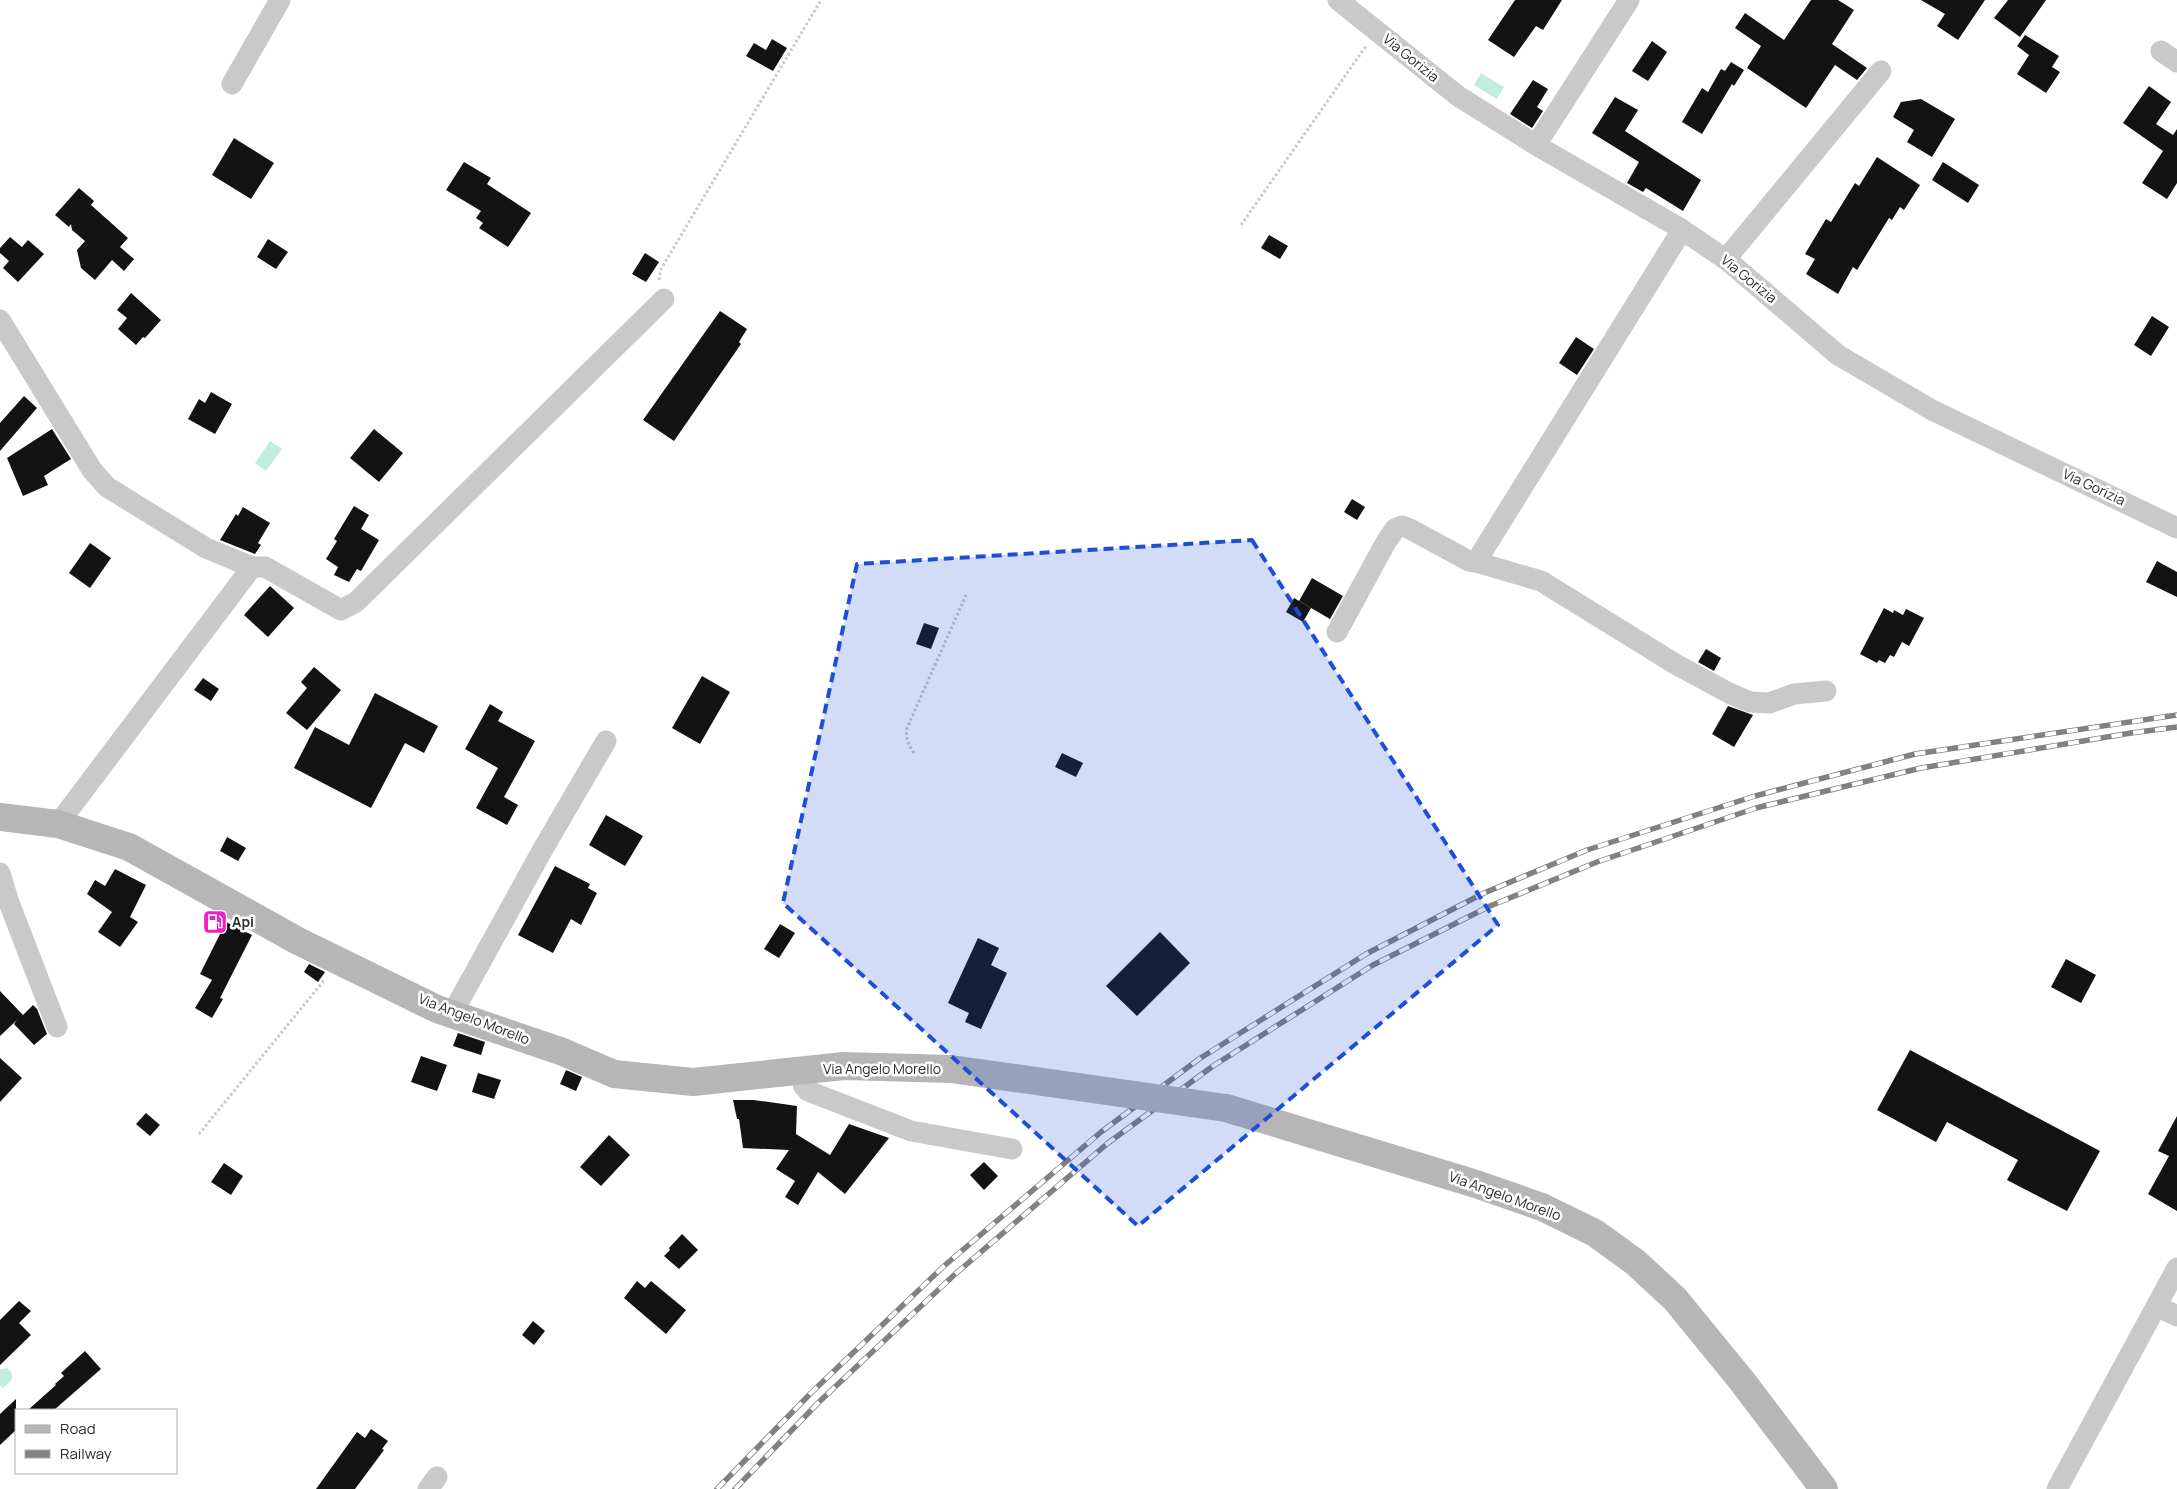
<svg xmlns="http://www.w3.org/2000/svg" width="2177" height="1489" font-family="Manrope,sans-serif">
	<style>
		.water { fill: #c1eddf }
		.building { fill: #131313 }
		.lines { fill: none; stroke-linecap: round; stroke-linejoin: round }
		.path { stroke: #c9c9c9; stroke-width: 3; stroke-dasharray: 2.5 2.5; stroke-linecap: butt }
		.street { stroke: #c9c9c9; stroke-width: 21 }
		.secondary { stroke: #b6b6b6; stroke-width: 28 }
		.rail-casing { stroke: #818181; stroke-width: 5.5 }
		.rail { stroke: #fff; stroke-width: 4; stroke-dasharray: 11; stroke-linecap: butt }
		.secondary-bridge { stroke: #b6b6b6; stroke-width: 28 }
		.marked { fill: #1d4ed8; fill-opacity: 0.2; stroke: #1d4ed8; stroke-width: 4; stroke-dasharray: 10 6; stroke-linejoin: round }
		.labels { text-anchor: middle; stroke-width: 5; stroke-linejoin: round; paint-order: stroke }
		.street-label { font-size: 14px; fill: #2c2c2c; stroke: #fff }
		.poi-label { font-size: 14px; font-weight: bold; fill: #2c2c2c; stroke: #fff; text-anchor: start }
	</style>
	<rect width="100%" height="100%" fill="#fff"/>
	<g class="water">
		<polygon points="1481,73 1504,87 1497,99 1474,85"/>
		<polygon points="270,441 282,449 266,471 255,463"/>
		<path d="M 7,1368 C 17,1376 11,1382 3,1388 L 0,1385 L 0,1369 Z"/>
	</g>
	<g class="building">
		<polygon points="1515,0 1562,0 1543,30 1536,26 1514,57 1488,40"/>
		<polygon points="1811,0 1838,0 1854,10 1832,44 1867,68 1857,80 1835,65 1806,108 1747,68 1761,46 1735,28 1745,13 1784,40"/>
		<polygon points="1921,0 1985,0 1958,40 1937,26 1945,14"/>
		<polygon points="2008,0 2046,0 2020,37 1994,18"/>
		<polygon points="2025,35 2059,56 2052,67 2060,72 2046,93 2017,74 2029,55 2017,46"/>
		<polygon points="772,39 787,48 773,71 746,56 754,43 766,50"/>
		<polygon points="1652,41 1667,52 1648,81 1632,71"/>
		<polygon points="1731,62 1744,70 1734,86 1732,84 1702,134 1682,122 1702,88 1708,92 1721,69 1725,71"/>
		<polygon points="1533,80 1548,89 1537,107 1543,111 1532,128 1510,114"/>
		<polygon points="2149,86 2171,102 2156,124 2173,135 2177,129 2177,183 2167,199 2142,183 2163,151 2123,123"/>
		<polygon points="1615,97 1638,110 1625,131 1701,180 1683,211 1646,188 1643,192 1627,183 1639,162 1592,133"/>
		<polygon points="1921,99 1955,119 1932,157 1907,142 1914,130 1893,117 1901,102"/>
		<polygon points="234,138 274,163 251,199 212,175"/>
		<polygon points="1877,157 1920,185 1904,210 1900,207 1892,220 1889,218 1857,270 1853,267 1838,294 1806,274 1815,259 1805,254 1826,219 1831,222 1855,183 1859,186"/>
		<polygon points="464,162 491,178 487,184 531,213 508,247 479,228 483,223 476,218 481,211 446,190"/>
		<polygon points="1943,162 1979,185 1968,203 1932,180"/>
		<polygon points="79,188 94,201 91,205 128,238 120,247 134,259 124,271 112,260 95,280 81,268 77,250 85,241 72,230 71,224 69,227 55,215"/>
		<polygon points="1269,235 1288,246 1280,259 1261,248"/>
		<polygon points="10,237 22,247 28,240 44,254 18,282 3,268 9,261 0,253 0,248"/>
		<polygon points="268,239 288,252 276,269 257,257"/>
		<polygon points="645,253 659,262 646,282 632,274"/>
		<polygon points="131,293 161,320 145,338 143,337 136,345 118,329 127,318 117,310"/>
		<polygon points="720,311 747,329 739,342 741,344 674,441 643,420"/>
		<polygon points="2152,316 2169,327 2151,356 2134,345"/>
		<polygon points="1576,337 1594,349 1577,375 1559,363"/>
		<polygon points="211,392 232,404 215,434 188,419 199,399 205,403"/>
		<polygon points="24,396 37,408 0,451 0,423"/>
		<polygon points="52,429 71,459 44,476 48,485 23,496 7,458"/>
		<polygon points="374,429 403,453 379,482 350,458"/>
		<polygon points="1352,499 1365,507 1357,520 1344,512"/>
		<polygon points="354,506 369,515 361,529 379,540 361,571 357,569 349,582 334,575 338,567 326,559 337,541 334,539"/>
		<polygon points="243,507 270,523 258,543 261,545 255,554 220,540 236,514 238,516"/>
		<polygon points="90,543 111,558 90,588 69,573"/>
		<polygon points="2157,561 2177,572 2177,597 2146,582"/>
		<polygon points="1312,578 1343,596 1330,619 1299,601"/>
		<polygon points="270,586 294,608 268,637 244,615"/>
		<polygon points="1294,598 1311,608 1303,622 1286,612"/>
		<polygon points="1884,608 1893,613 1894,610 1903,615 1906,609 1924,618 1909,646 1902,642 1894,657 1890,655 1885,663 1879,660 1877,663 1860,654"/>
		<polygon points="924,623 939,628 931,649 916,644"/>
		<polygon points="1706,649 1721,658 1714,671 1698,662"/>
		<polygon points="314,667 341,690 307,730 286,713 307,688 301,682"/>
		<polygon points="702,676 730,692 700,744 672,728"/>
		<polygon points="203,678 219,689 211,701 194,690"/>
		<polygon points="375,693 438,726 424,753 405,743 371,808 294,768 315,727 349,745"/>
		<polygon points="490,704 503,712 498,721 535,741 504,797 518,805 507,825 476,808 498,768 465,749"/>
		<polygon points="1728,706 1753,715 1734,747 1712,734"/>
		<polygon points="1062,753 1083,763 1076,777 1055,767"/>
		<polygon points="606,815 643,836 625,866 589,845"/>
		<polygon points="227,837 246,848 238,861 220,851"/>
		<polygon points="555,866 590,884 588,888 597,893 581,925 571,919 553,953 518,935"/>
		<polygon points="115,869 146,885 130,917 138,922 120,947 98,932 112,912 87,894 95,880 105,886"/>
		<polygon points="226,922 252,935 220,998 223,999 212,1018 195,1008 212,980 200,974"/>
		<polygon points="780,924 795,933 779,958 764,949"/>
		<polygon points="1160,932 1190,963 1137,1016 1106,986"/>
		<polygon points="978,938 999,948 991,965 1007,973 981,1029 965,1022 969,1013 948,1003"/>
		<polygon points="2066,959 2096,975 2081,1003 2051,987"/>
		<polygon points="309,964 325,972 318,982 304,972"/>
		<polygon points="0,991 23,1015 33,1005 37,1009 47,1034 34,1045 14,1024 17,1020 0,1036"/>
		<polygon points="458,1033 485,1042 481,1055 453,1046"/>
		<polygon points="1910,1050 2100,1151 2067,1211 2007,1180 2018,1160 1947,1122 1936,1142 1877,1110"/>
		<polygon points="421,1056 447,1065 437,1091 411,1082"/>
		<polygon points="0,1058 22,1078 0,1102"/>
		<polygon points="566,1070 582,1077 576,1091 560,1084"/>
		<polygon points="478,1073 501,1080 494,1099 472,1092"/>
		<polygon points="733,1100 754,1100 797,1106 796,1134 830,1155 849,1124 889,1138 845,1194 818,1172 798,1205 785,1197 795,1181 776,1169 789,1150 743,1148 739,1119 737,1119"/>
		<polygon points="146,1113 160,1125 150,1136 136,1124"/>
		<polygon points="2177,1116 2177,1211 2148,1194 2169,1156 2158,1151"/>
		<polygon points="609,1135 630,1155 601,1186 580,1167"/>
		<polygon points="984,1162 998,1176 984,1190 970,1175"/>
		<polygon points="224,1163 243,1176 231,1195 211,1182"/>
		<polygon points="682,1234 698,1250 679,1269 664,1256 670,1250 669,1248"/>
		<polygon points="637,1281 645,1288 651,1281 686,1310 666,1334 624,1298"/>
		<polygon points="19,1301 31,1311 19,1323 31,1335 0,1365 0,1320"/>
		<polygon points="533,1321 545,1331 534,1345 522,1335"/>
		<polygon points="85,1351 101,1369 54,1410 28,1410 56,1385 55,1384 64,1376 61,1373"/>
		<polygon points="16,1399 16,1430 0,1445 0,1414"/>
		<polygon points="371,1429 388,1441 382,1449 384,1450 355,1489 316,1489 357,1432 365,1438"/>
	</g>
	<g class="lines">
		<g class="path">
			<polyline points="1241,225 1366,46"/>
			<polyline points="659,280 661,269 821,0"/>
			<path d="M 914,753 C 909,745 905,738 907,728 L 966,595"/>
			<polyline points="199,1134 325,979"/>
		</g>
		<g class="street">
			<polyline points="1338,0 1458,96 1541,148 1678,227 1728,261 1838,355 1932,410 2177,528"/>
			<polyline points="2161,51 2177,62"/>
			<polyline points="232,84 280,0"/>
			<polyline points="1536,145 1629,0"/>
			<polyline points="1726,259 1881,71"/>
			<polyline points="0,320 92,470 107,487 206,548 252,567"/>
			<polyline points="1476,562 1541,581 1677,665 1729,693 1750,702 1769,703 1794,694 1826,691"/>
			<polyline points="1337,632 1386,542 1395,529 1402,526 1410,529 1469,561 1476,562 1682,230"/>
			<polyline points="58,824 252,567 265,567 341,610 356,602 664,299"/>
			<polyline points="0,873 8,900 57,1027"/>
			<polyline points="452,1014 543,849 606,741"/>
			<polyline points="805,1070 803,1085 808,1091 911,1131 1012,1149"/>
			<polyline points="2157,1306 2177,1316"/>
			<polyline points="428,1489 437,1477"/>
			<polyline points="2057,1489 2177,1268"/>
		</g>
		<g class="secondary">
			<polyline points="0,817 58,824 129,847 298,941 437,1009 563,1052 614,1074 693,1082 844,1066 951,1069"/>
			<polyline points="1226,1108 1476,1184 1542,1207 1595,1233 1635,1262 1675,1299 1742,1381 1824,1489"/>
		</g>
		<defs>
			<g id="rail">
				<polyline points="717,1489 811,1393 944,1266 1101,1132 1199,1059 1366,954 1484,893 1587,850 1755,796 1915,754 2177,715"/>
				<polyline points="735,1489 819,1402 953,1276 1108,1143 1213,1066 1373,965 1490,906 1597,862 1756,808 1921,768 2131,733 2177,727"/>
			</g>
		</defs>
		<use href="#rail" class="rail-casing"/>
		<use href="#rail" class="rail"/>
		<polyline class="secondary-bridge" points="951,1069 1226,1108"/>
	</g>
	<path class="marked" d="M 1252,540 L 1498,925 L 1138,1226 L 783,903 L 857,564 Z"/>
	<defs>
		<symbol id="fuel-square" viewBox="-11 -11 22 22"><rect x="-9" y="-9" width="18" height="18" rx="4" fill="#f31ec7" stroke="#fff"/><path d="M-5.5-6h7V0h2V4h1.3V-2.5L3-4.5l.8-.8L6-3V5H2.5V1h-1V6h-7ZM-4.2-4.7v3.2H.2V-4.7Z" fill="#fff"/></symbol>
	</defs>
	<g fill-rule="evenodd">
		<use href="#fuel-square" x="201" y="908" width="28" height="28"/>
	</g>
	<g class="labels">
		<g class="street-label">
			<text transform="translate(1411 58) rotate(39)" y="5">Via Gorizia</text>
			<text transform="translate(1749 279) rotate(39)" y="5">Via Gorizia</text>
			<text transform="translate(2094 487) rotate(25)" y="5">Via Gorizia</text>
			<text transform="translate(474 1019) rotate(21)" y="5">Via Angelo Morello</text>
			<text x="882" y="1074">Via Angelo Morello</text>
			<text transform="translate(1505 1196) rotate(20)" y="5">Via Angelo Morello</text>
		</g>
		<g class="poi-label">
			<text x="232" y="927">Api</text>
		</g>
	</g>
	<rect x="15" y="1409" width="162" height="65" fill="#ffffff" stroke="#ababab"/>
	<rect x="25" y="1425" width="25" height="8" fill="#b6b6b6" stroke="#ababab"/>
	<text x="60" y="1434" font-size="15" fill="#2c2c2c">Road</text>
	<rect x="25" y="1450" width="25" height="8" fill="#818181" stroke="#ababab"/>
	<text x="60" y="1459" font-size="15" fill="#2c2c2c">Railway</text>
</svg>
